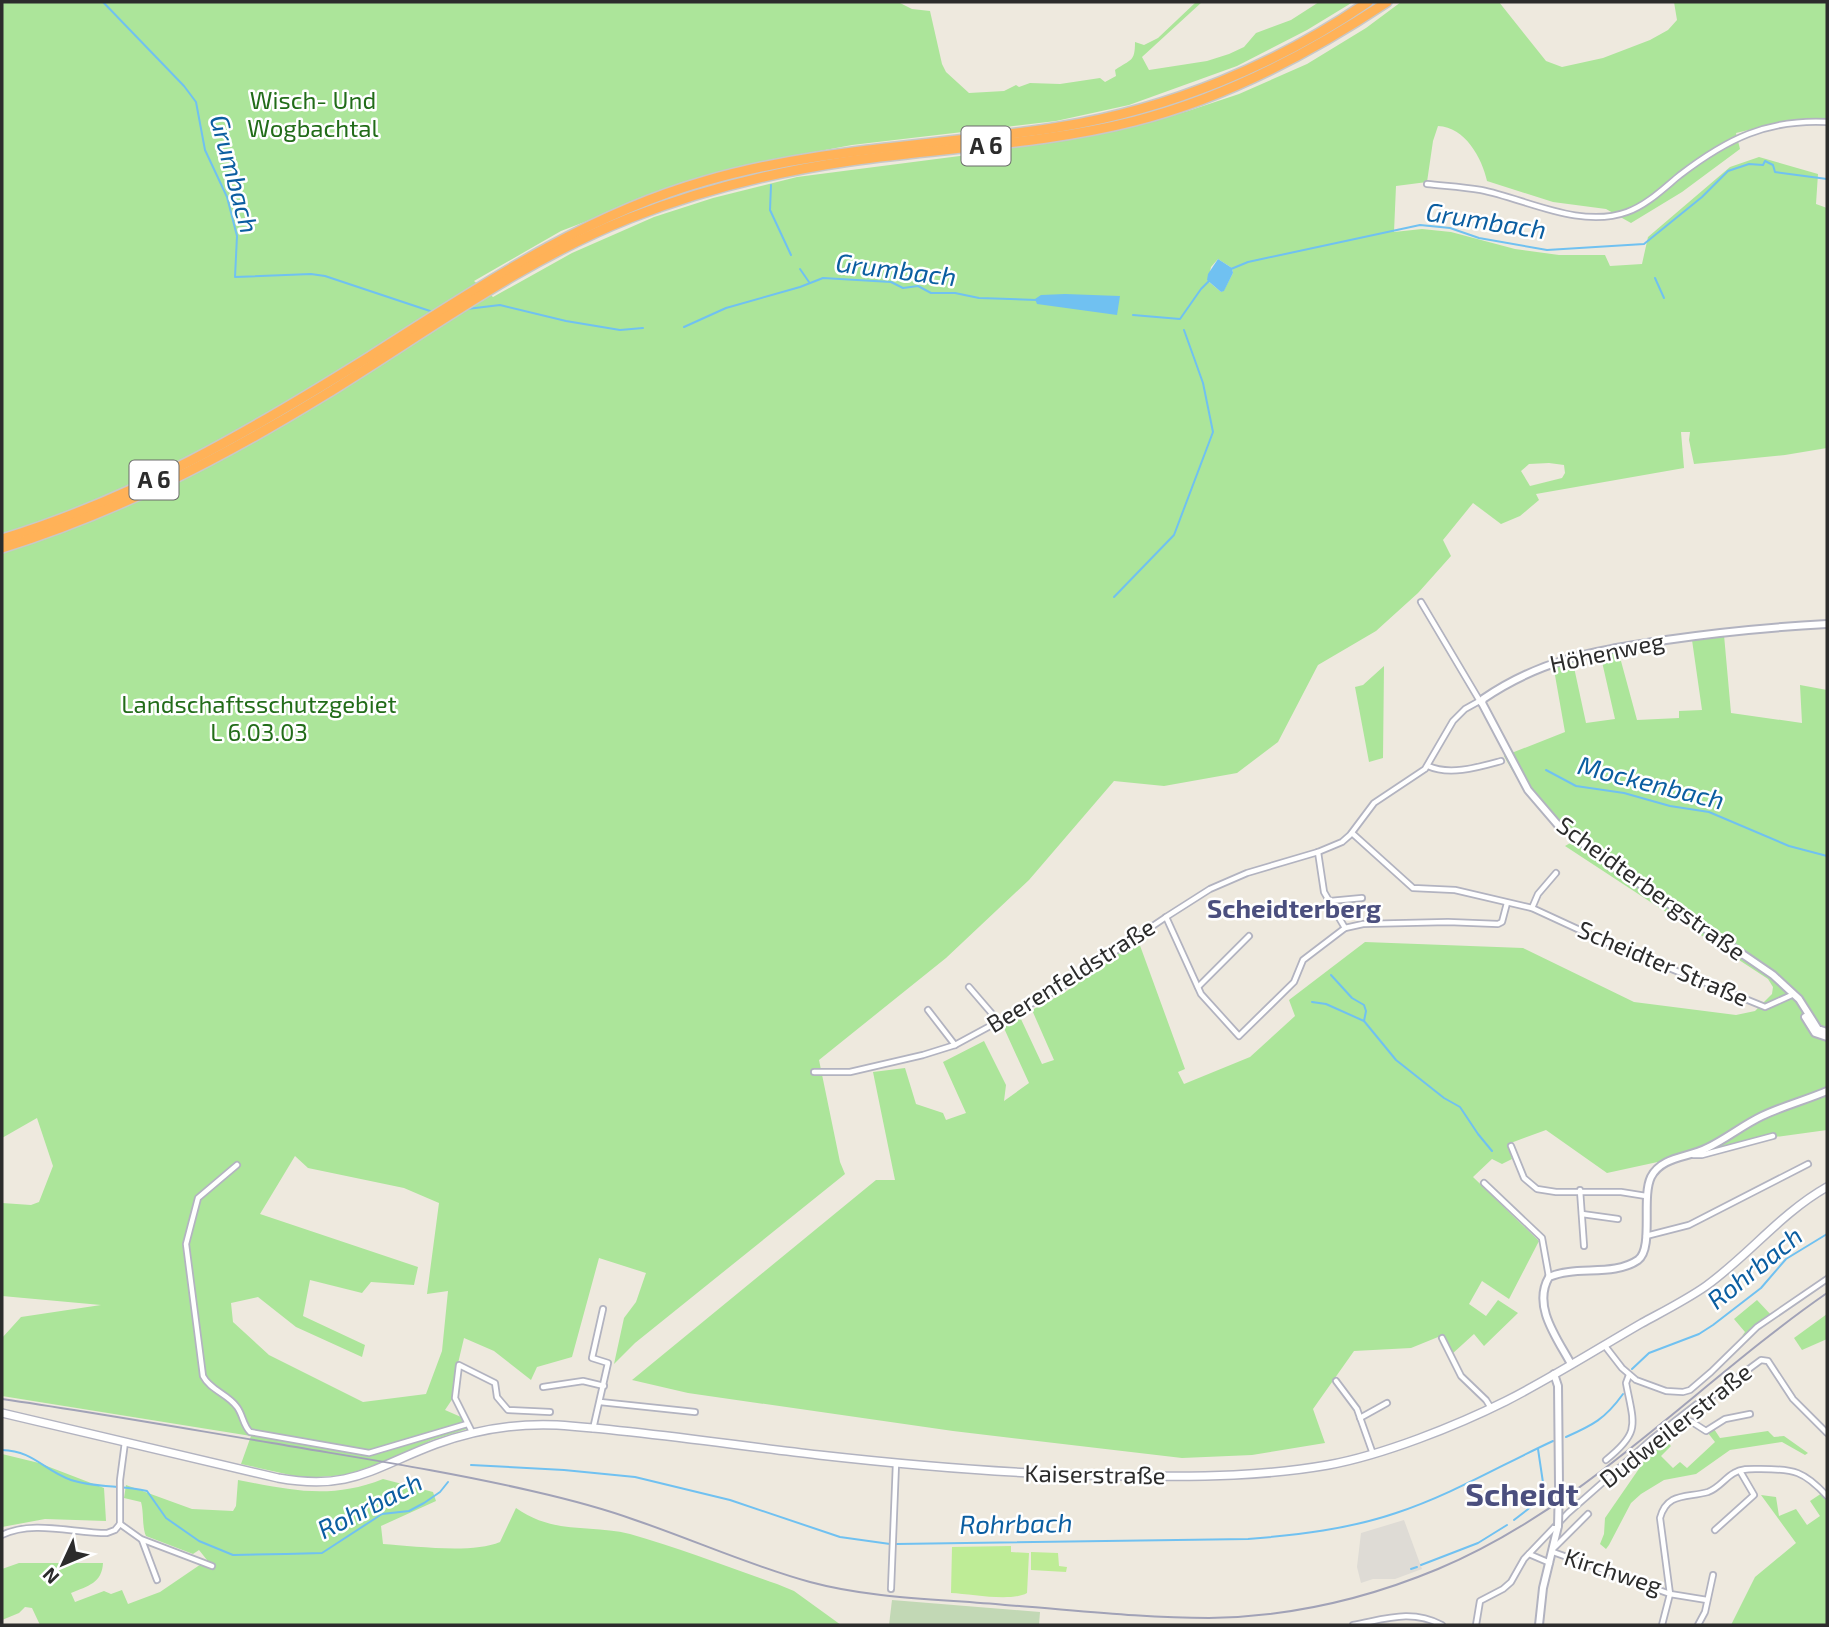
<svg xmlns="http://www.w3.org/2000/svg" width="1829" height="1627" font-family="'Exo 2',sans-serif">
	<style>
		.green { fill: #ace59a; fill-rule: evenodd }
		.cemetery { fill: #c2d8b5 }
		.pitch { fill: #beec96 }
		.plaza { fill: #dedbd5 }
		.water { fill: #70c1f1 }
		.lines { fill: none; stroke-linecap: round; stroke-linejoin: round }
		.stream { stroke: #70c1f1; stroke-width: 2 }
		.minor-casing { stroke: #b2b3c0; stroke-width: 8 }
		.tertiary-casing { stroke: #b2b3c0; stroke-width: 10 }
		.secondary-casing { stroke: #b2b3c0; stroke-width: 10 }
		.motorway-casing { stroke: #c8c8c8; stroke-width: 12 }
		.minor { stroke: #fff; stroke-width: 4.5 }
		.tertiary { stroke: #fff; stroke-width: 6 }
		.secondary { stroke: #fff; stroke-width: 7 }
		.motorway { stroke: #ffb258; stroke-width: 9 }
		.rail { stroke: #a1a2b7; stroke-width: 2 }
		.tertiary-bridge-casing { stroke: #b2b3c0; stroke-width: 10; stroke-linecap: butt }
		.tertiary-bridge { stroke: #fff; stroke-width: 6 }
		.labels { text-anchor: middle; stroke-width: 5; stroke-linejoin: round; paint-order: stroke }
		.shield { fill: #fff; stroke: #6b6b6b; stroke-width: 2 }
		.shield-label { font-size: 23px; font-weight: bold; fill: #2c2c2c }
		.park-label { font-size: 24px; fill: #226c19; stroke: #fff }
		.street-label { font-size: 24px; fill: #2c2c2c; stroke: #fff }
		.water-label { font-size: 26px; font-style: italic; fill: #0b5ea1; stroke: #fff }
		.neighbourhood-label { font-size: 26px; font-weight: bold; fill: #4b4f7e; stroke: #fff }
		.district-label { font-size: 32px; font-weight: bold; fill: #4b4f7e; stroke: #fff }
	</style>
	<rect width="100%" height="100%" fill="#eee9de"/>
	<g class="green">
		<path d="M 2,2 L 898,2 L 912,9 L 930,11 L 942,64 L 946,72 L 969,93 L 1004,91 L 1016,85 L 1019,87 L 1030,83 L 1060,84 L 1100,78 L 1105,82 L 1116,76 L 1115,70 C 1131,59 1135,62 1135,42 L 1144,45 L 1158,38 L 1196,2 L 1202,2 L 1142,57 L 1149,70 L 1207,61 L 1229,54 L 1244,47 L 1256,33 L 1291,20 L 1319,2 L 1353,2 L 1307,30 L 1237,66 L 1129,105 L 1056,121 L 852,145 L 771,160 L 705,176 L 561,231 L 474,281 L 493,297 L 572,253 L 654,217 L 713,198 L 797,177 L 983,153 L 1111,131 L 1188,111 L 1239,94 L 1307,64 L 1366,28 L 1401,2 L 1499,2 L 1546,61 L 1562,67 L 1603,58 L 1650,40 L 1668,30 L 1677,20 L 1674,2 L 1827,2 L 1827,121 L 1791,120 L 1736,133 L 1740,149 L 1682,192 L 1631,223 L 1606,209 L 1553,202 L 1487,181 C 1482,158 1465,127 1438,126 L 1433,141 L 1427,182 L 1396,186 L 1394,232 L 1422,229 L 1451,232 L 1515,249 L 1559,255 L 1605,255 L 1610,266 L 1642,264 L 1648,237 L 1730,167 L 1759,157 L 1818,174 L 1816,204 L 1827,208 L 1827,448 L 1785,455 L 1694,464 L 1689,440 L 1690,432 L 1681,432 L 1684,468 L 1536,494 L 1539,500 L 1520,516 L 1501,524 L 1473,503 L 1443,540 L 1451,556 L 1418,593 L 1376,631 L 1318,665 L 1278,742 L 1237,773 L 1164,786 L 1114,781 L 1029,880 L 946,958 L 819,1060 L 840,1162 L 845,1174 L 635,1343 L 614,1364 L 624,1318 L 636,1302 L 646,1273 L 599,1258 L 572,1357 L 537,1367 L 531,1380 L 494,1351 L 464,1338 L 455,1376 L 453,1398 L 445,1410 L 461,1417 L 467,1429 L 432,1440 L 383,1462 L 346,1475 L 304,1478 L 241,1464 L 251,1436 L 2,1396 L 2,1338 L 21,1317 L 101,1305 L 2,1296 L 2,1203 L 31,1205 L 39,1202 L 53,1166 L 37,1118 L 2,1138 ZM 1218,259 L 1232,268 L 1233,273 L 1224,290 L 1221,292 L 1208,281 L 1211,267 ZM 1549,463 L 1564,465 L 1565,473 L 1562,478 L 1530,486 L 1521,471 L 1529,464 ZM 295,1156 L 308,1168 L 404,1188 L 439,1203 L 427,1294 L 448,1291 L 442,1351 L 426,1394 L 363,1402 L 269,1355 L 233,1322 L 231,1303 L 258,1297 L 296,1327 L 362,1357 L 365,1345 L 303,1316 L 310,1280 L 362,1293 L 371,1282 L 414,1285 L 418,1267 L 260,1214 Z"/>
		<path d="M 1724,635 L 1731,713 L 1802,723 L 1800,685 L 1827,690 L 1827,1130 L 1768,1138 L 1607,1173 L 1546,1130 L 1508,1144 L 1512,1159 L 1502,1164 L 1492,1159 L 1473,1177 L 1539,1241 L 1509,1299 L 1482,1281 L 1469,1304 L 1486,1316 L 1498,1300 L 1518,1313 L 1484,1346 L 1474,1334 L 1452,1354 L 1443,1335 L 1411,1348 L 1354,1351 L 1313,1409 L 1325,1443 L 1252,1455 L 1182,1458 L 953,1431 L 688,1393 L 632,1380 L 876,1180 L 895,1180 L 873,1072 L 905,1068 L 916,1104 L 943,1113 L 946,1120 L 966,1113 L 943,1062 L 984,1041 L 1006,1085 L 1004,1101 L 1029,1083 L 1003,1026 L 1020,1017 L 1042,1064 L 1054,1060 L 1032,1010 L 1064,993 L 1138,940 L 1185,1069 L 1178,1072 L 1184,1084 L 1250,1057 L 1295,1016 L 1289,1000 L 1365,942 L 1523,948 L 1634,1002 L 1736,1015 L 1755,1011 L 1772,994 L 1773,987 L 1768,979 L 1565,846 L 1572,842 C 1542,818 1522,789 1504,756 L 1565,732 L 1553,664 L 1572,658 L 1586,723 L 1615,719 L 1600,653 L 1618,650 L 1637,720 L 1679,718 L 1679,711 L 1702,710 L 1692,640 Z"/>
		<polygon points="1384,666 1383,758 1369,762 1355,687 1363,685"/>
		<polygon points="1757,1300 1772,1316 1742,1336 1745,1332 1734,1319"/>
		<polygon points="1827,1314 1827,1339 1802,1350 1794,1338"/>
		<polygon points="1714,1429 1720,1438 1768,1431 1774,1437 1784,1436 1808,1453 1805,1455 1782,1442 1730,1450 1696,1474 1664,1480 1641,1494 1631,1503 1609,1545 1606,1549 1600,1544 1604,1534 1605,1518 1645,1460 1642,1456 1647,1450 1652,1452 1667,1442 1671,1446 1661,1456 1673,1468 1680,1462 1687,1468 1715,1442 1708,1433"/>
		<polygon points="2,1454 39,1463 104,1488 106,1521 45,1519 2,1527"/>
		<path d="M 383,1479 L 433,1492 L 436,1501 L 381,1526 L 383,1544 C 414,1546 472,1554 500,1542 L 516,1508 C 554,1535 590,1524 630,1534 C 679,1548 728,1567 777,1584 L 794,1591 L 841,1625 L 40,1625 L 32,1608 L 25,1607 L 19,1613 L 2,1620 L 2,1569 L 19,1563 L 103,1563 C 102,1583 88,1586 71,1593 L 75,1602 L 104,1591 L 111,1594 L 122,1590 L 128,1604 L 160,1592 L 207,1560 L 199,1550 L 193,1554 L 146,1536 C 142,1528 144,1512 141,1502 L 124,1498 L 126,1485 L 192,1509 L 233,1511 L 236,1506 L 238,1480 C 291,1490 330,1500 383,1479 Z"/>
		<polygon points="1822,1493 1827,1499 1827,1625 1731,1625 1755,1577 1796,1543 1761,1495 1776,1497 1779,1516 1796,1509 1807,1525 1820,1516 1810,1501"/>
	</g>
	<polygon class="cemetery" points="892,1600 1040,1612 1039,1625 889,1625"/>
	<g class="pitch">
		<path d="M 1011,1546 L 1011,1552 L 1029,1553 L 1027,1593 C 1011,1602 971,1594 951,1593 L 952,1547 Z"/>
		<polygon points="1031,1552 1058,1553 1059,1566 1067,1567 1066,1572 1031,1570"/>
	</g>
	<polygon class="plaza" points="1404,1520 1422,1569 1395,1579 1373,1579 1361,1583 1357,1567 1361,1533"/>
	<g class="water">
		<polygon points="1218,259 1232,268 1233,273 1224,291 1221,292 1207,280 1208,274"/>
		<polygon points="1065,294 1120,296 1117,315 1037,304 1035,299 1041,295"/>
	</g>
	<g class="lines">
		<g class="stream">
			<polyline points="103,2 184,86 196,102 205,150 227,197 237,236 235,277 311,274 325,276 433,312"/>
			<polyline points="771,185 770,210 791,255"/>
			<polyline points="800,269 809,282"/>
			<polyline points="1231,269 1248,262 1420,225 1450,228 1479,238 1547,250 1644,244 1702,197 1728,171 1749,164 1763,165 1765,161 1773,165 1775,172 1827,179"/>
			<polyline points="1655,278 1664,298"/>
			<polyline points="467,309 500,305 566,321 620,330 643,328"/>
			<polyline points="1133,315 1180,319 1201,289 1210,280"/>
			<polyline points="684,327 726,308 800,287 823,278 891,282 903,288 918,286 931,293 955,293 979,298 1037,300"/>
			<polyline points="1114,597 1174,535 1213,432 1203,383 1184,330"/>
			<polyline points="1546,770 1576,786 1624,793 1670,806 1709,812 1789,846 1827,856"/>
			<polyline points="1331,975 1352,998 1364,1005 1366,1011 1364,1021"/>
			<polyline points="1312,1002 1326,1004 1364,1021 1396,1060 1444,1098 1460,1107 1478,1134 1492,1151"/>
			<polyline points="1632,1369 1649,1353 1699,1334 1713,1325 1761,1288 1786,1259 1827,1234"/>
			<path d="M 1566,1437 C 1593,1425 1605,1419 1623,1394"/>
			<path d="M 2,1450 C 34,1451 43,1470 71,1480 C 95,1488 122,1485 147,1491 L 166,1518 L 199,1541 L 233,1555 L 286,1554 L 322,1553 L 382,1514 L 409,1511 L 424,1503 L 440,1492 L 448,1482"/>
			<polyline points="471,1465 564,1470 635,1477 730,1500 840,1537 890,1544"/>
			<polyline points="1514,1520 1545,1496 1538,1449"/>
			<path d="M 896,1544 L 1248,1539 C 1298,1535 1349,1529 1396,1513 C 1451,1495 1501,1465 1553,1441"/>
			<polyline points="1421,1565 1478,1543 1507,1525"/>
			<polyline points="1411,1569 1417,1567"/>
		</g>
		<defs>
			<g id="minor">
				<path d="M 1427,184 C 1445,186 1463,187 1481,190 C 1526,199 1580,229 1627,212 C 1647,205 1664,188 1680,175 C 1727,139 1767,119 1827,122"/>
				<polyline points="1421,602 1481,703"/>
				<path d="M 1428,766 C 1450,776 1479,767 1501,761"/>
				<polyline points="1352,833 1413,888 1455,890 1532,908 1610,944 1765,1007 1794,994"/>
				<polyline points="1318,852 1324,892 1345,928"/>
				<polyline points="1330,901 1362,898"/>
				<polyline points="1532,908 1538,894 1556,873"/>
				<polyline points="1166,917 1201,994 1239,1036 1294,982 1303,960 1345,928 1363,924 1448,922 1498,924 1502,922 1507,903"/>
				<polyline points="969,987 1000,1023"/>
				<polyline points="1198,987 1249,936"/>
				<polyline points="928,1010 955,1045"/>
				<polyline points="814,1072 850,1072 923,1055 955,1045 1064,986 1166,917 1210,889 1247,873 1318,852 1342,842 1350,835 1374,803 1425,769 1453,721 1465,709 1483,699"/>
				<polyline points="1511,1146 1524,1178 1537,1189 1556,1192 1621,1192 1646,1196"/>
				<polyline points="1693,1155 1702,1155 1773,1136"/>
				<path d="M 237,1165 L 198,1198 L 186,1244 L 203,1376 C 210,1390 228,1394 237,1407 C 243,1415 243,1425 250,1432 L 369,1453 L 467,1424"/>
				<polyline points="1484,1183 1542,1238 1549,1277"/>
				<polyline points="1580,1190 1584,1246"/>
				<polyline points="1582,1214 1618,1219"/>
				<polyline points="1646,1236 1689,1225 1808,1164"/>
				<polyline points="1442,1338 1461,1376 1486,1400 1491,1408"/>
				<polyline points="1605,1346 1622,1368 1636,1380 1666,1391 1683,1392 1690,1390 1711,1372 1757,1327 1827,1279"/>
				<polyline points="1336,1381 1357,1409 1373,1454"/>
				<polyline points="543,1387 583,1381 604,1386"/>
				<polyline points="600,1402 695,1412"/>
				<polyline points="1360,1418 1387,1403"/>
				<polyline points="1679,1419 1692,1422 1706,1431 1725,1419 1750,1414"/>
				<polyline points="593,1429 608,1363 592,1358 603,1309"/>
				<polyline points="472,1432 455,1398 459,1365 495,1383 497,1397 508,1410 550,1412"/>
				<path d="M 1606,1460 C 1641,1432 1634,1425 1626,1383 L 1629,1375"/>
				<polyline points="120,1524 141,1539 212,1566"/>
				<polyline points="120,1524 120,1480 125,1442"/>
				<polyline points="1715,1530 1754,1495 1740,1471"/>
				<path d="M 2,1535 C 33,1520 73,1533 107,1533 L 115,1530 L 120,1524"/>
				<polyline points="142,1540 157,1580"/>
				<polyline points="1555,1547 1588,1514"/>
				<polyline points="1553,1552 1670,1594 1707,1600"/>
				<polyline points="1529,1554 1550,1563"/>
				<polyline points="891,1589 896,1463"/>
				<path d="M 1353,1625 C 1386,1619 1411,1609 1442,1625"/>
				<polyline points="1476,1625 1480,1601 1503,1589 1511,1582 1524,1559 1568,1513 1652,1439 1697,1404 1707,1400 1761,1360 1768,1361 1793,1399 1827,1433"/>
				<path d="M 1662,1625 L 1670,1594 L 1660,1518 C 1667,1492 1687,1498 1708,1492 C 1719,1488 1725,1478 1734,1473 C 1742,1468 1752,1469 1761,1469 C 1794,1469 1804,1471 1827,1496"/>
				<polyline points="1698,1625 1705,1612 1713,1575"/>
			</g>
			<g id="tertiary">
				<path d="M 1827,624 C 1773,627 1720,632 1666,640 C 1596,651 1543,658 1483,699 L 1482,703 L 1528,790 L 1558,825 L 1608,862 L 1773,975 L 1799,999 L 1818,1029 L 1827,1032"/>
				<polyline points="1805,1017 1815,1033 1827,1037"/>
				<path d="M 1571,1364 C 1557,1338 1532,1306 1549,1277 C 1576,1265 1613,1277 1638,1260 C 1654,1248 1641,1198 1651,1177 C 1662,1156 1688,1158 1707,1148 C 1726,1139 1743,1125 1762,1116 C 1783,1106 1806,1100 1827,1091"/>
				<polyline points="1554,1374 1558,1386 1559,1485"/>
				<polyline points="1539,1625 1543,1588 1558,1526"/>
			</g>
			<path id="secondary" d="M 2,1413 L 278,1478 C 351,1491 372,1468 436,1444 C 475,1430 515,1423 557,1425 C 644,1431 732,1445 819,1455 C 926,1467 1032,1476 1139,1476 C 1203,1477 1265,1476 1328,1465 C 1383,1455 1456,1426 1506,1401 C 1553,1377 1597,1349 1642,1323 C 1664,1311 1686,1300 1706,1286 C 1749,1255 1781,1213 1827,1187"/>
			<g id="motorway">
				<path d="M 2,539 C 134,499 252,430 369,357 C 476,289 582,216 705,181 C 821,147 941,146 1059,127 C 1170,109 1276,65 1368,2"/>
				<path d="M 2,548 C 117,512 220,459 323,396 C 424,334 519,262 630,218 C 701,190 774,172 850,161 C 945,147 1041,145 1135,121 C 1225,98 1309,54 1387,2"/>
			</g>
		</defs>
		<use href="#minor" class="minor-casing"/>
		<use href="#tertiary" class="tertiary-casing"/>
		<use href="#secondary" class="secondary-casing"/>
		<use href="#motorway" class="motorway-casing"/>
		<use href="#minor" class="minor"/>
		<use href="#tertiary" class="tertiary"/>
		<use href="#secondary" class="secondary"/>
		<use href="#motorway" class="motorway"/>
		<path class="rail" d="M 2,1399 C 92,1412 182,1428 272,1443 C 359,1458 446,1471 532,1491 C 567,1499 602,1508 635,1520 C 694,1540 751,1566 810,1582 C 873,1599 940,1599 1005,1605 C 1073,1610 1141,1618 1209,1618 C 1287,1617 1366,1599 1438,1569 C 1586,1507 1697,1383 1827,1293"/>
		<defs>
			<polyline id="tertiary-bridge" points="1558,1526 1559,1485"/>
		</defs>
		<use href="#tertiary-bridge" class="tertiary-bridge-casing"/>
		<use href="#tertiary-bridge" class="tertiary-bridge"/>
	</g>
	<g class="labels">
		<g class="shield">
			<rect x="961.5" y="126.5" width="49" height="39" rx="5"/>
			<rect x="129.5" y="460.5" width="49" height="39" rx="5"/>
		</g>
		<g class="shield-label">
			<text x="986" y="154">A 6</text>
			<text x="154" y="488">A 6</text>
		</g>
		<g class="park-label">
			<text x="313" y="109">Wisch- Und<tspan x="313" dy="28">Wogbachtal</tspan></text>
			<text x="259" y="713">Landschaftsschutzgebiet<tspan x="259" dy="28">L 6.03.03</tspan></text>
		</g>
		<g class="street-label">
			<text transform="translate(1607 653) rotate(-12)" y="8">Höhenweg</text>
			<text transform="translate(1651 889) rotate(36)" y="8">Scheidterbergstraße</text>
			<text transform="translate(1663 964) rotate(23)" y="8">Scheidter Straße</text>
			<text transform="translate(1071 976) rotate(-32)" y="8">Beerenfeldstraße</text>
			<text transform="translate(1676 1426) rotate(-38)" y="8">Dudweilerstraße</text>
			<text transform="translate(1095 1475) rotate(1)" y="8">Kaiserstraße</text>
			<text transform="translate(1613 1572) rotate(18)" y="8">Kirchweg</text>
		</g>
		<g class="water-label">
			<text transform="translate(234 174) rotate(75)" y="9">Grumbach</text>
			<text transform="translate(1486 221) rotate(9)" y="9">Grumbach</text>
			<text transform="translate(896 270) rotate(7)" y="9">Grumbach</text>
			<text transform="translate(1651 783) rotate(14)" y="9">Mockenbach</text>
			<text transform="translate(1755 1268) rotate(-39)" y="9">Rohrbach</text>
			<text transform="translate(370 1506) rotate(-27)" y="9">Rohrbach</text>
			<text transform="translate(1016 1524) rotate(-1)" y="9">Rohrbach</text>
		</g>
		<g class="neighbourhood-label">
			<text x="1294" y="918">Scheidterberg</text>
		</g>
		<g class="district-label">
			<text x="1522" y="1506">Scheidt</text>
		</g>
	</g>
	<rect width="1829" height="1627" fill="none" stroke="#2c2c2c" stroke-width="7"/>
	<g transform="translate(63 1564) rotate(226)" stroke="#ffffff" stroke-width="5" paint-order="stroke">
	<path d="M0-5L12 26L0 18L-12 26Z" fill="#2c2c2c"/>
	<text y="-10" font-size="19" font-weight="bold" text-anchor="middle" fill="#2c2c2c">N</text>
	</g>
</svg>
